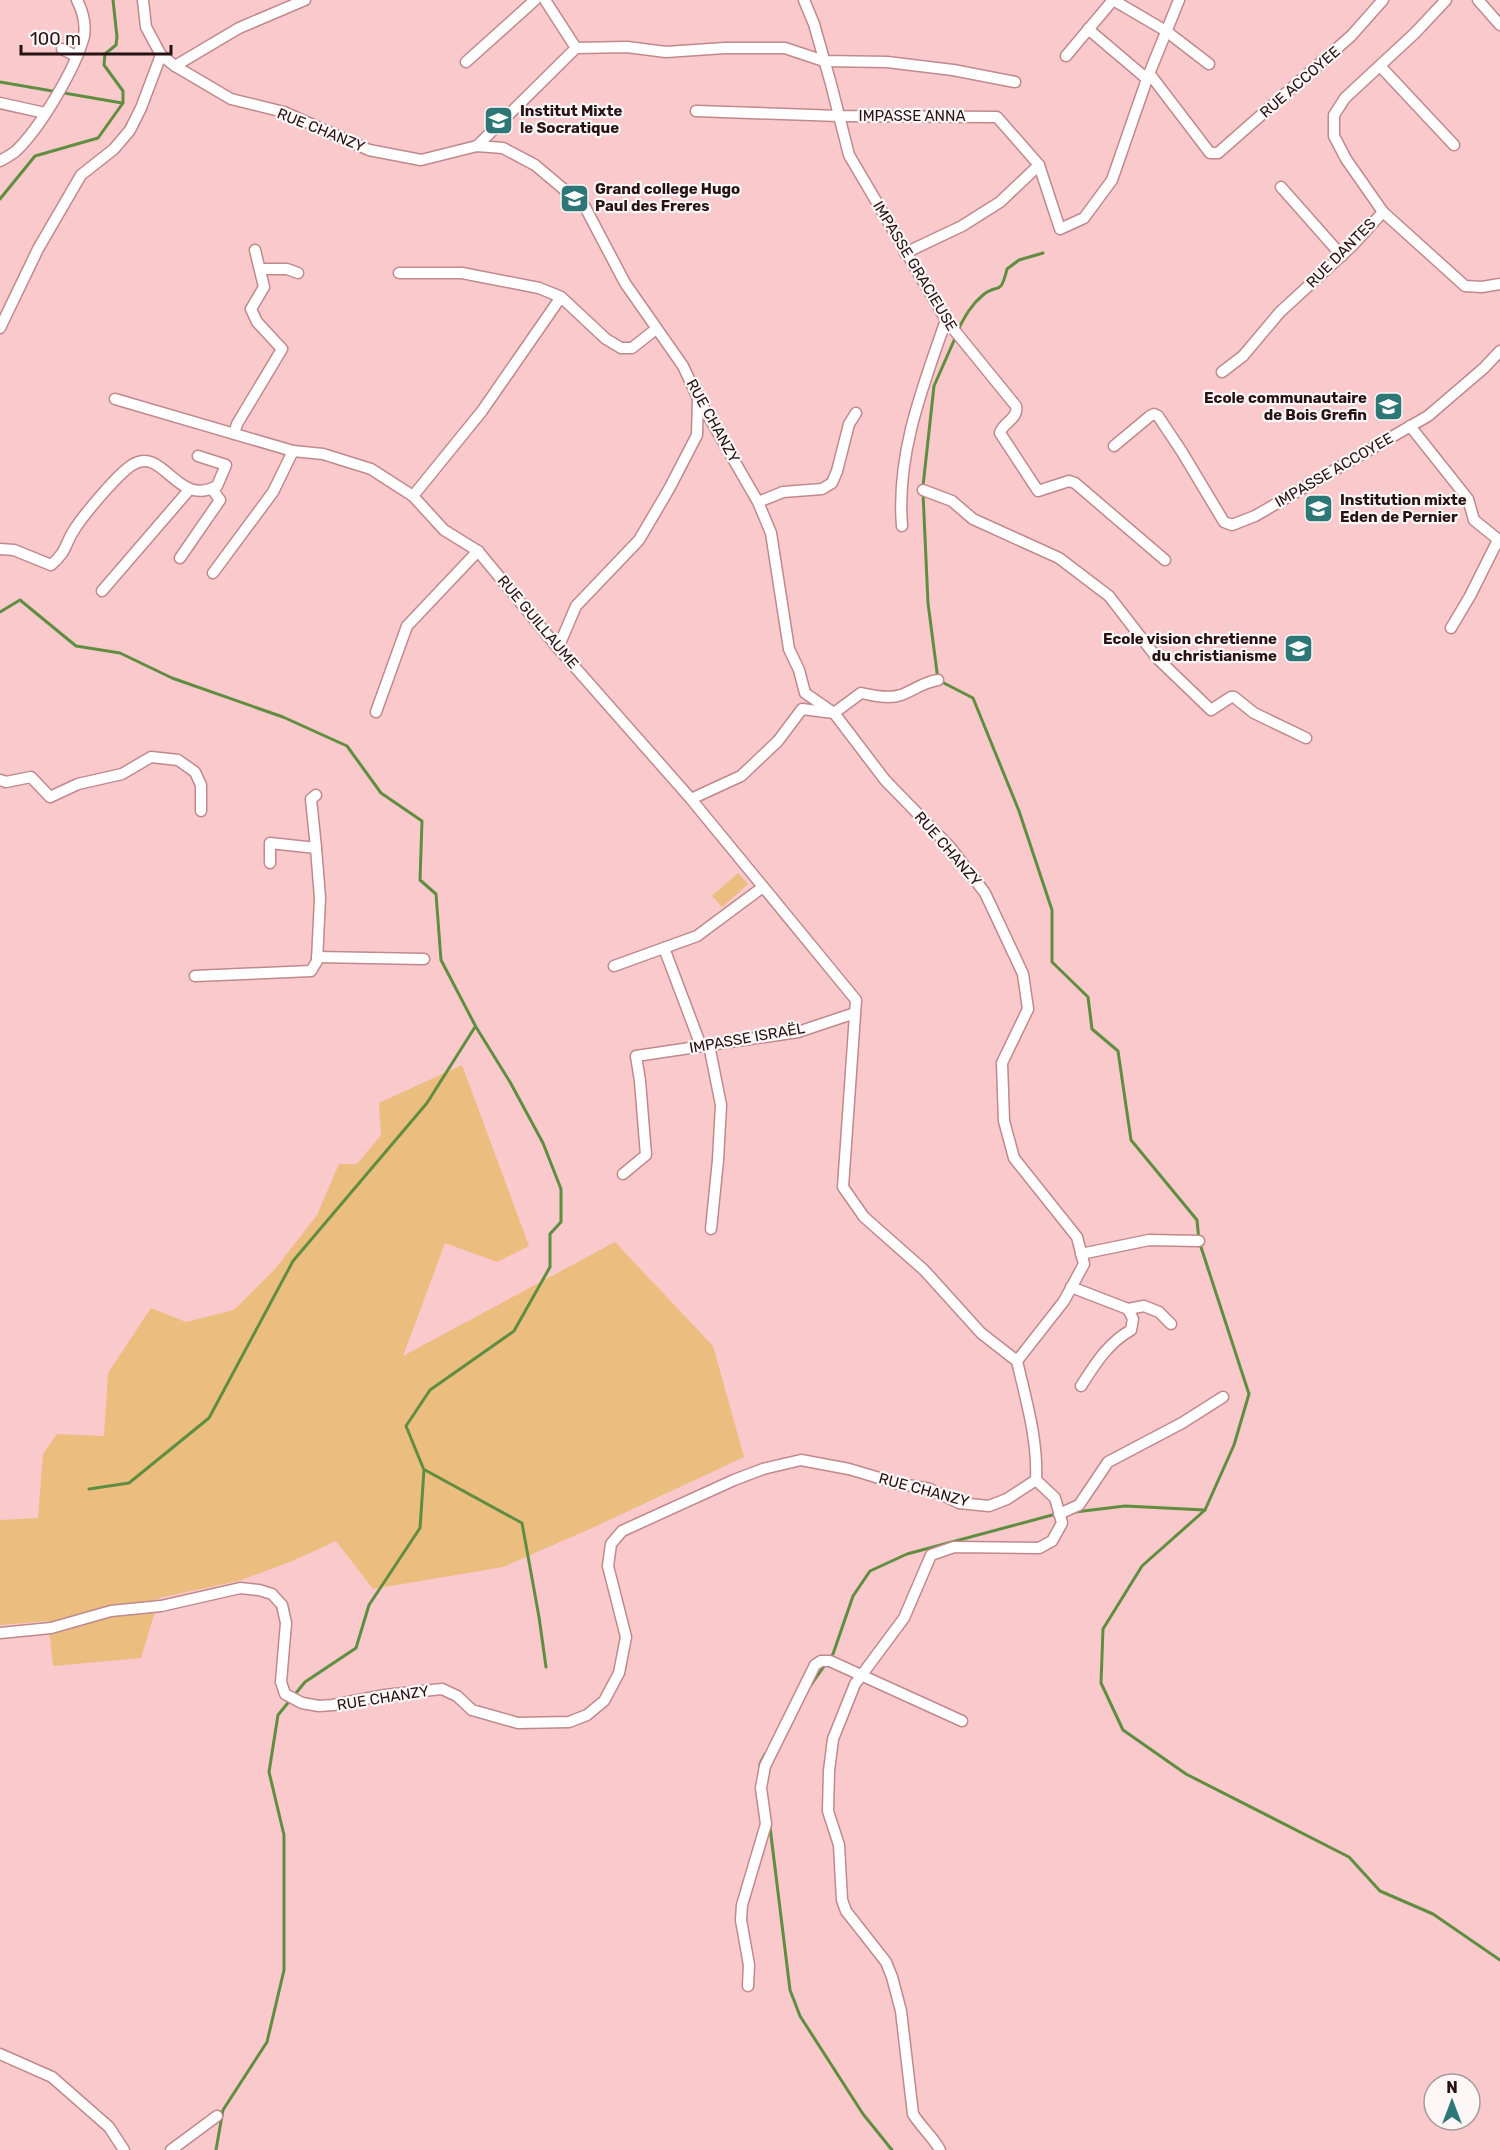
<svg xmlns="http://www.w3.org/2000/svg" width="1500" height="2150" font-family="Rubik,sans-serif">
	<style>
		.green { fill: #ebbd7f }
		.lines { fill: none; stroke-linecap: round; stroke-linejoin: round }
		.stream { stroke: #608e40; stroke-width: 3 }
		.minor-casing { stroke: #c1898d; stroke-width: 13 }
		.minor { stroke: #fff; stroke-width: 10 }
		.labels { text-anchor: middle; stroke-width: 4.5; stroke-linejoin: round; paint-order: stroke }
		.street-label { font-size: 15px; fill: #271315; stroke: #fcf6f6 }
		.poi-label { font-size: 15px; font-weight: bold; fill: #271315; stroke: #fcf6f6; text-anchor: start }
	</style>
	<rect width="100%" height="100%" fill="#f9c9cb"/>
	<g class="green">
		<polygon points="738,873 748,884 722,907 712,896"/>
		<polygon points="462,1065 529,1246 497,1262 445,1243 403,1356 615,1242 713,1346 744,1457 592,1528 503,1567 373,1589 336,1541 290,1562 238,1581 159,1598 141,1658 53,1666 48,1621 0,1625 0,1520 38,1518 43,1454 57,1434 104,1436 108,1373 151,1308 186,1322 234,1310 276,1268 317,1215 339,1164 357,1164 381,1135 379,1103"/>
	</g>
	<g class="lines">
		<g class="stream">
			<polyline points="0,82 122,103"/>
			<polyline points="0,199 35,156 98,138 123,103 123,91 104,65 105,54 116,45 117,37 113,0"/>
			<path d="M 958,330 C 965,316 971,305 983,295 C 998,282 1000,298 1007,269 L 1019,260 L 1043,253"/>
			<polyline points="923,486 934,386 956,336"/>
			<polyline points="923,493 928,603 938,680 973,698 1019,811 1052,910 1052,962 1088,997 1092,1029 1118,1051 1131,1140 1197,1220 1199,1241 1249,1394 1234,1445 1205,1510 1125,1506 1075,1512"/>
			<polyline points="0,612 20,600 76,646 120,653 172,678 283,717 347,746 381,793 422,821 420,880 436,894 441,960 476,1027 510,1082 543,1143 561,1189 561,1222 550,1234 550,1267 514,1331 430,1390 406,1426 424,1470 420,1528 369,1605 356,1648 305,1682 278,1715 269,1772 284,1835 284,1970 267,2042 223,2110 216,2150"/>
			<polyline points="425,1470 522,1523 539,1617 546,1667"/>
			<polyline points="89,1489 129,1483 209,1418 293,1261 427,1103 475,1027"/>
			<polyline points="1205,1510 1142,1566 1103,1629 1101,1683 1123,1730 1186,1774 1349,1857 1380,1891 1433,1914 1500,1960"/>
			<polyline points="829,1659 833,1654 853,1596 870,1571 907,1554 1056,1514"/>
			<polyline points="808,1689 825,1665"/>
			<polyline points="760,1767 760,1764 765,1754"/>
			<polyline points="770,1827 790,1990 800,2016 863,2114 892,2150"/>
		</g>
		<defs>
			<g id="minor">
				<path d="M 804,0 L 814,24 L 831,84 L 849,155 L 946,320 L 1016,406 C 1019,419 1003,422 1000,433 L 1038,491 L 1069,481 L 1075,483 L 1165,560"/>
				<polyline points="1113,0 1166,31 1209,64"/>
				<polyline points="1478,0 1500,25"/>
				<polyline points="1088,29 1147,79"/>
				<polyline points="576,48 627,47 666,52 725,48 785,48 824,61 887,62 953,70 1015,82"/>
				<polyline points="62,49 76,56"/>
				<polyline points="1066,56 1113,0"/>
				<polyline points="466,62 535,0"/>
				<polyline points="175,66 239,28 305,0"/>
				<polyline points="1380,66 1454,145"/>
				<polyline points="1149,73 1210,153 1218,153 1351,36 1383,0"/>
				<polyline points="0,103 45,113"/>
				<polyline points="696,111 839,116 997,117 1039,165 1060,229 1084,218 1112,180 1147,79 1179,0"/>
				<polyline points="477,146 576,48 545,0"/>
				<path d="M 0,161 C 5,158 11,155 16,151 C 40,128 76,68 84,36 C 86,24 82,10 77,0"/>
				<polyline points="1281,187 1342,256"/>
				<polyline points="1383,212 1346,159 1334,136 1334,115 1345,98 1415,33 1446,0"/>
				<polyline points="905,253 962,226 1000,202 1039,165"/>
				<polyline points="260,269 287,269 298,273"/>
				<polyline points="399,273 462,273 539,288 561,297 606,339 621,348 632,348 656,329"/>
				<polyline points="0,328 38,249 81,175 114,149 130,130 141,108 161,55"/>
				<polyline points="1222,372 1243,356 1280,312 1353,245 1383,212 1465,286 1482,287 1500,284"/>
				<polyline points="115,399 293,451 323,454 371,469 413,496 444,530 478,551 558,648 691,799 856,1000 843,1187 864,1217 924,1270 981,1333 1017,1361"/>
				<polyline points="1410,426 1468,499 1474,520 1500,541"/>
				<polyline points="234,434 237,424 282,349 257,322 251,309 264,287 255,250"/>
				<polyline points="1114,446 1150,416 1154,414 1158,416 1182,452 1224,522 1232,525 1255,516 1428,416 1484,368 1500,351"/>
				<polyline points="923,490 952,501 973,519 1059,558 1109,596 1157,658 1211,710 1231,697 1234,697 1254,713 1306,738"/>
				<polyline points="413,496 482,411 561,297"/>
				<polyline points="758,502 783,492 822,489 832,483 837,471 849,424 856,413"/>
				<path d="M 902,526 C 896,454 923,386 946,320"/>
				<path d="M 0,549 L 14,550 L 51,565 C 68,551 65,542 76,527 C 86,512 118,474 132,465 C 164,445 176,508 217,486 L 226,465 L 198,456"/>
				<polyline points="180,558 220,500 212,489"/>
				<polyline points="213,573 273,492 293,451"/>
				<polyline points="102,591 189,490"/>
				<polyline points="1451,628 1470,596 1498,540"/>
				<polyline points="558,648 576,606 639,540 669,489 697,435 698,398"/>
				<polyline points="376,712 407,626 478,551"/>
				<polyline points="0,780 6,782 31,777 50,797 78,784 122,774 151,757 178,760 195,772 201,785 201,811"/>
				<path d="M 691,799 L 741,776 L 778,741 L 802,709 L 834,713 L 861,693 C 874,696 889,699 901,695 C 915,690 923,682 938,680"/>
				<polyline points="270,863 270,843 316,848 311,799 316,795"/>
				<polyline points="664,948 701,1046"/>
				<polyline points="317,957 424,959"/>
				<polyline points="614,966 697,936 763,887"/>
				<polyline points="195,976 311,971 317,961 320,898 316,848"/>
				<polyline points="709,1045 721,1105 718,1160 711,1229"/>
				<polyline points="623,1174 646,1155 640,1081 636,1056 798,1032 855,1013"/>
				<polyline points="1081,1254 1149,1240 1199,1241"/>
				<polyline points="1071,1287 1128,1309 1144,1306 1159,1312 1171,1324"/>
				<path d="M 1081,1386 C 1095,1364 1108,1343 1131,1330 L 1133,1319 L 1128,1309"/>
				<polyline points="1059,1514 1079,1505 1108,1462 1182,1423 1223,1397"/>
				<path d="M 0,1633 L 51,1628 L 111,1611 L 161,1606 L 240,1588 L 259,1590 L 272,1594 L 282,1605 L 286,1623 L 281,1682 L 285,1694 L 302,1703 L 319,1706 L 333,1705 L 385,1695 L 442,1689 L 457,1696 L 472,1710 L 518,1723 L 569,1722 L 587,1715 L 604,1701 L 619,1673 L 626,1637 L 608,1566 L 611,1544 L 622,1531 L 734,1480 L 763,1469 L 801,1460 L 849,1469 L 896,1483 L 930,1489 L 959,1503 L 989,1506 L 1007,1499 L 1036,1480 C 1038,1440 1026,1400 1017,1361 L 1064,1301 L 1084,1264 L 1077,1237 L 1014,1158 L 1004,1121 L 1002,1063 L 1028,1009 L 1023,974 L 985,893 L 950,847 L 885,780 L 834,713 L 805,693 L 799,670 L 789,649 L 771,533 L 758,502 L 698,398 L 683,366 L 625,283 L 585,207 L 535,165 L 503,148 L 477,146 L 421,160 L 369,150 L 284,112 L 231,99 L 175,66 L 161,55 L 146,27 L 143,0"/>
				<polyline points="748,1986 749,1965 741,1920 742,1905 766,1824 761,1788 765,1766 815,1665 821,1661 830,1661 962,1721"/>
				<polyline points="0,2054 52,2077 109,2127 124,2150"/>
				<polyline points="171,2150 217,2116"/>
				<path d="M 940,2150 C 933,2137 921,2127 913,2114 L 901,2011 L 892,1977 L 886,1962 L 846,1911 L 842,1900 L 839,1845 L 828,1811 L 829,1771 L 833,1739 L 855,1684 L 904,1618 L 931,1555 L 954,1547 L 1039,1548 L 1052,1541 L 1062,1523 L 1055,1498 L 1036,1480"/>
			</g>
		</defs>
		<use href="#minor" class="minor-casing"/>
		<use href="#minor" class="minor"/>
	</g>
	<defs>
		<symbol id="school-square" viewBox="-11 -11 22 22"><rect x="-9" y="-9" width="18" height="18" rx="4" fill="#2e7777" stroke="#fcf6f6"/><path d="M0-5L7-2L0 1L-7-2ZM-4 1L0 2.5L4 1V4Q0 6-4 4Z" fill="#fff"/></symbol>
	</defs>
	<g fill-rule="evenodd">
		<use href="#school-square" x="482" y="104" width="33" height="33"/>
		<use href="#school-square" x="558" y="182" width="33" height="33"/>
		<use href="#school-square" x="1372" y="390" width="33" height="33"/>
		<use href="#school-square" x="1302" y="492" width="33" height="33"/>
		<use href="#school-square" x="1282" y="632" width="33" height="33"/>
	</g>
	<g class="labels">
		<g class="street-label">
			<text transform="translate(1300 82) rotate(-41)" y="5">RUE ACCOYEE</text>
			<text x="912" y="121">IMPASSE ANNA</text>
			<text transform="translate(321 130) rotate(22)" y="5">RUE CHANZY</text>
			<text transform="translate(1341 253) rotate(-45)" y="5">RUE DANTES</text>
			<text transform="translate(915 266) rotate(59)" y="5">IMPASSE GRACIEUSE</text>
			<text transform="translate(713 421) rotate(61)" y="5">RUE CHANZY</text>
			<text transform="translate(1334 470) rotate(-30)" y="5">IMPASSE ACCOYEE</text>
			<text transform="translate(538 622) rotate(50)" y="5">RUE GUILLAUME</text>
			<text transform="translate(948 849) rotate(49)" y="5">RUE CHANZY</text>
			<text transform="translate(747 1038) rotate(-10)" y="5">IMPASSE ISRAËL</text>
			<text transform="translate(924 1490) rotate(15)" y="5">RUE CHANZY</text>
			<text transform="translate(383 1698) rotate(-9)" y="5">RUE CHANZY</text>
		</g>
		<g class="poi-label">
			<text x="520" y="116">Institut Mixte<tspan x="520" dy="17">le Socratique</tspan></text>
			<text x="595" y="194">Grand college Hugo<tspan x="595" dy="17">Paul des Freres</tspan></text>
			<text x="1367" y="403" text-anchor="end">Ecole communautaire<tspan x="1367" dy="17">de Bois Grefin</tspan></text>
			<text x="1340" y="505">Institution mixte<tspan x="1340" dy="17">Eden de Pernier</tspan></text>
			<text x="1277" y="644" text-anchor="end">Ecole vision chretienne<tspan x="1277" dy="17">du christianisme</tspan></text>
		</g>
	</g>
	<g transform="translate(1452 2102)"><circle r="28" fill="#fcf6f6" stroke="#a79b9c" stroke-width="1.5"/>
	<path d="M0-4.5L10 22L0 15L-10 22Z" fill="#2e7777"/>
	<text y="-9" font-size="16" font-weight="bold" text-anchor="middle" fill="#271315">N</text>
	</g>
	<path d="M21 45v9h150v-9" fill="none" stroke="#271315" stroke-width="3"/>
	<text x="30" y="45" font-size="18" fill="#271315" stroke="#fcf6f6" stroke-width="4.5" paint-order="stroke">100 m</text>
</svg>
